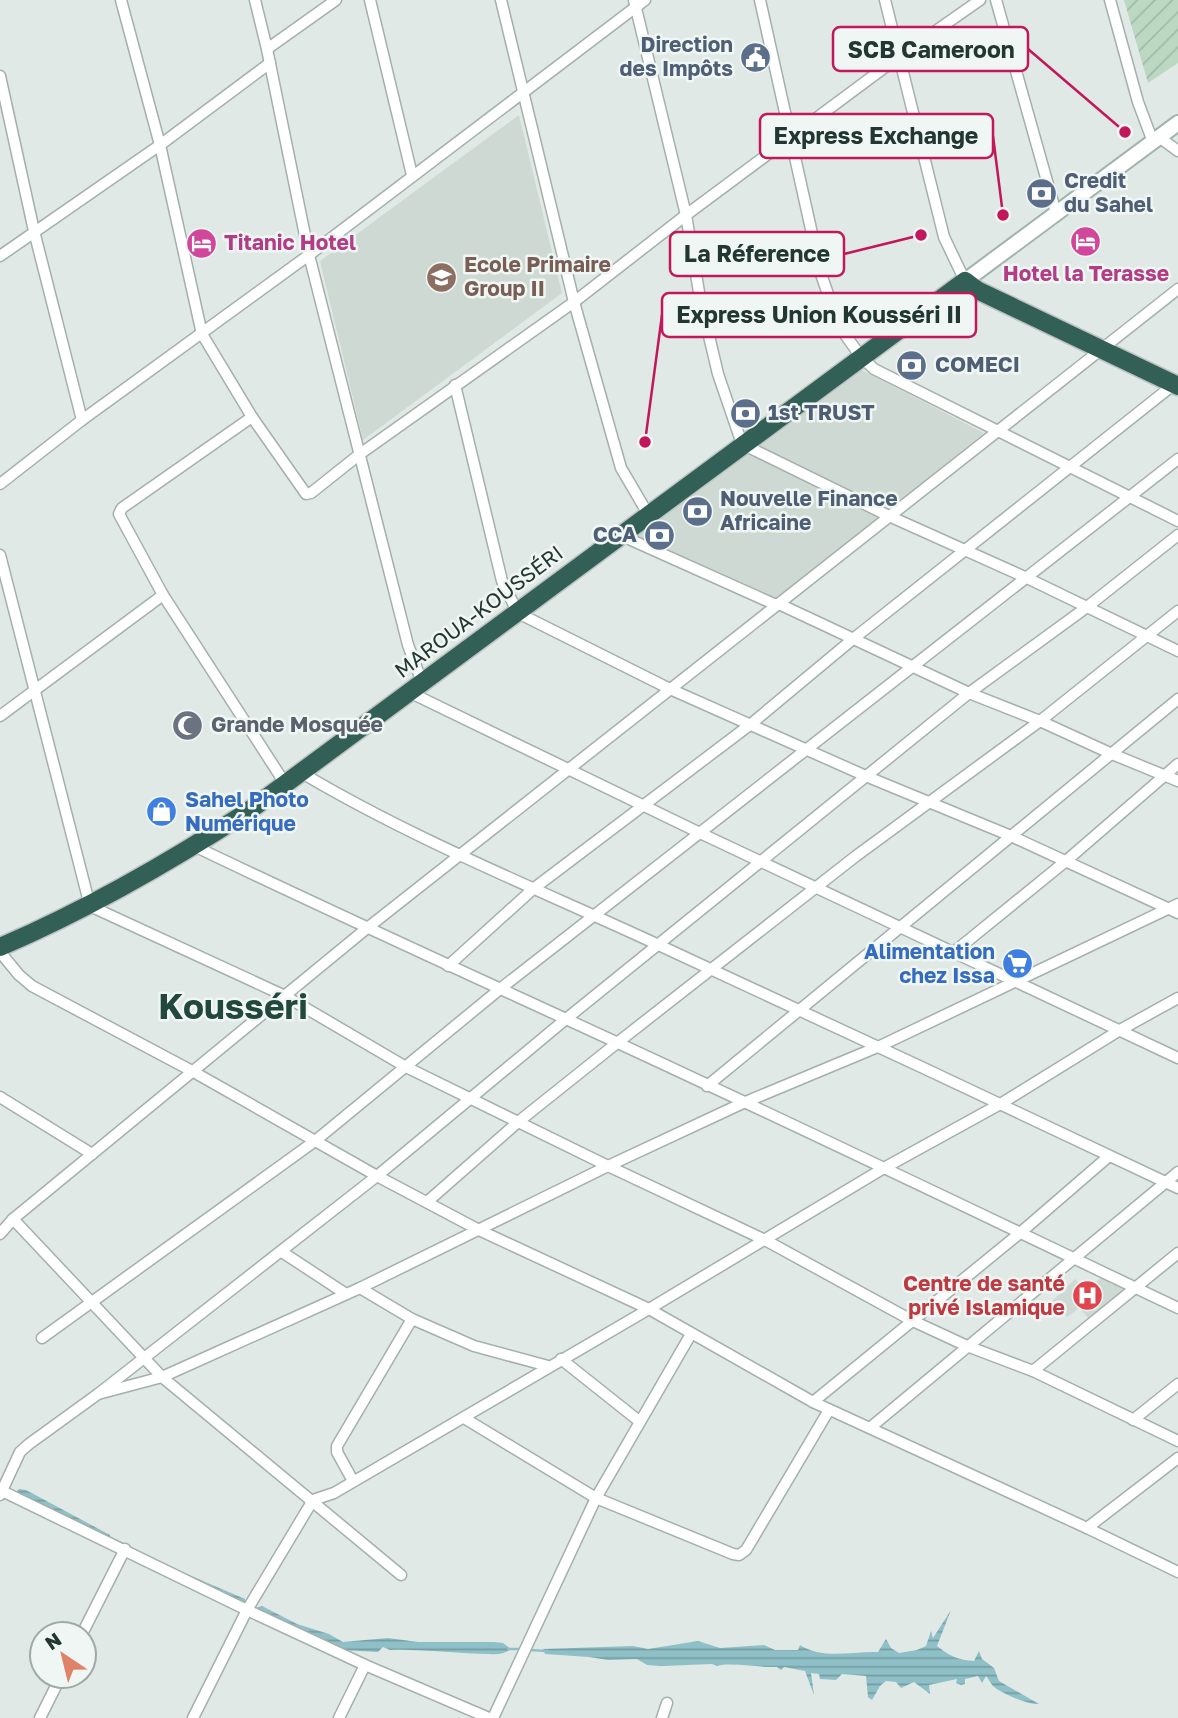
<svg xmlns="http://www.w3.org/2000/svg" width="1178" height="1718" font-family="'Golos Text',sans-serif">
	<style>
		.built { fill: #cfd9d4 }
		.garden { fill: url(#garden-furrows) }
		.water { fill: url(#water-rules) }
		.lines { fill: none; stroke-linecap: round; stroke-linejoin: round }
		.stream { stroke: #8fc0c8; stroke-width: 2.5 }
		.street-casing { stroke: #a4b0ac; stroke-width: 13 }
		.secondary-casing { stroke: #a1b3ac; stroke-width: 18 }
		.highway-casing { stroke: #bdc3c2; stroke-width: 21 }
		.street { stroke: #fff; stroke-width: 10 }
		.secondary { stroke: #fff; stroke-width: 14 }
		.highway { stroke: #336056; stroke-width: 18 }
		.labels { text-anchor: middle; stroke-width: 5; stroke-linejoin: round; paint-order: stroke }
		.service-label { font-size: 21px; font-weight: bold; fill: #4e5e75; stroke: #f0f6f3; text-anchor: start }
		.hotel-label { font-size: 21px; font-weight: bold; fill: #b23c85; stroke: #f0f6f3; text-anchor: start }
		.education-label { font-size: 21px; font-weight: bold; fill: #785e54; stroke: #f0f6f3; text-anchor: start }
		.street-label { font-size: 21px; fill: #233732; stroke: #f0f6f3 }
		.worship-label { font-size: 21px; font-weight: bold; fill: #5b616d; stroke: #f0f6f3; text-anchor: start }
		.shop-label { font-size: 21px; font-weight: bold; fill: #366cbe; stroke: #f0f6f3; text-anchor: start }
		.health-label { font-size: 21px; font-weight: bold; fill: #be3a42; stroke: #f0f6f3; text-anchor: end }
		.town-label { font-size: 35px; font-weight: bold; fill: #22473d; stroke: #f0f6f3 }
		.leader { fill: none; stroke: #c2185b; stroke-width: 2.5 }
		.callout-dot { fill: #c2185b; stroke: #f0f6f3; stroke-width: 2.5 }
		.callout { fill: #f0f6f3; stroke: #c2185b; stroke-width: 2.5 }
		.callout-label { font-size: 23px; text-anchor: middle; font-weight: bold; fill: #233732 }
	</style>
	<defs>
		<pattern id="garden-furrows" width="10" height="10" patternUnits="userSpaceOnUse" patternTransform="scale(1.75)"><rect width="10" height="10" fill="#bcd8c3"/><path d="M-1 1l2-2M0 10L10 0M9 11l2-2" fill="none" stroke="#a1baa8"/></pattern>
		<pattern id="water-rules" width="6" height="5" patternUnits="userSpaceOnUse" patternTransform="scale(1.75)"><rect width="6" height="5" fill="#8fc0c8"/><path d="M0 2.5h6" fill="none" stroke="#749da3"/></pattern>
	</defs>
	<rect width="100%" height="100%" fill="#e0e9e5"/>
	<g class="built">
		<polygon points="519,115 562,293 363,440 320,261"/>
		<polygon points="856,367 984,433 774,604 624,536"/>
		<polygon points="1102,1277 1112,1285 1116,1282 1125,1291 1091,1321 1079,1308 1067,1317 1051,1302 1075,1279 1086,1290"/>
	</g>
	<polygon class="garden" points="1124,0 1178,0 1178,63 1148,83"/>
	<g class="water">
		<polygon points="19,1489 26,1490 110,1535 110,1539 21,1495 17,1491"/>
		<polygon points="182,1572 245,1599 245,1603 239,1603 179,1573"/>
		<path d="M 262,1606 L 297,1624 L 329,1634 L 343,1642 L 388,1638 L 418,1642 L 494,1642 L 503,1643 L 511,1649 C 505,1653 498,1655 490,1654 C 457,1654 424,1649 390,1650 L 383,1647 L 378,1652 L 342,1650 L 255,1610 L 255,1608 Z"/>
		<path d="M 951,1610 L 937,1646 C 950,1656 958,1660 974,1661 L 979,1651 L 982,1659 L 994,1668 L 999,1681 L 1039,1704 C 1029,1705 1000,1693 993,1686 C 990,1683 989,1679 986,1676 L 982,1683 L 978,1676 L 965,1679 L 965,1684 L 961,1685 L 956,1683 L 957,1679 L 929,1685 L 930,1694 L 914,1682 L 901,1688 L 896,1682 L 886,1681 L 880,1686 L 872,1700 L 868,1697 L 866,1676 L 842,1674 L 836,1680 L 820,1679 L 819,1674 L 811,1673 L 814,1695 L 805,1671 L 784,1667 L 781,1670 L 777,1667 C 760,1668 731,1662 717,1666 L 712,1664 L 661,1666 L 647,1665 L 637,1659 L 608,1660 L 589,1657 L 545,1654 L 543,1649 L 633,1646 L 648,1649 L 698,1641 L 720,1648 L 764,1645 L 775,1650 L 798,1650 L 800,1645 C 823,1660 852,1651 878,1652 L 886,1639 L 891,1648 L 899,1653 L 917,1650 L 926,1646 L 931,1631 L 933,1638 Z"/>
	</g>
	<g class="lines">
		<g class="stream">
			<polyline points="109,1537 125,1545"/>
			<polyline points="508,1649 523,1649"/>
			<polyline points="529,1650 547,1651"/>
		</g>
		<defs>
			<g id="street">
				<polyline points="121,0 160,145 202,334 252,417 306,494 311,493 360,454 574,302 686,215 900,56 980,0"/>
				<polyline points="255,0 267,49 309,255 408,645 422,682"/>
				<polyline points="370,0 412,175"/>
				<polyline points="501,0 574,302 621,468 648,514"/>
				<polyline points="634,0 686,215 700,298 718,374 742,444 889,516 1027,578 1178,651"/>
				<polyline points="760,0 821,274 839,326 861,357 874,369 1178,521"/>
				<polyline points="885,0 944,237 965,281"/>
				<polyline points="996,0 1056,213"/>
				<polyline points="1110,0 1138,102 1153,142"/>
				<polyline points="267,49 336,0"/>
				<polyline points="0,76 34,231 82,420"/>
				<polyline points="1159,137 1178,151"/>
				<polyline points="0,256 160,145 270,63"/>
				<polyline points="455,385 502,581 518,613 670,689 868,777 1011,836 1178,913"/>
				<polyline points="252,417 122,508 119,514 163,595 286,785"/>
				<polyline points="0,484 82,420 309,255 645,0"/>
				<polyline points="620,535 774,604 779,604 969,693 1040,721 1112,754 1178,781"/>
				<polyline points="0,555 90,906 285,996 406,1067 608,1166 765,1240 913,1321 967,1346 1033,1371 1178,1441"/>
				<polyline points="409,692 700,833 1178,1058"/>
				<polyline points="0,716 163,595"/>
				<path d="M 302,773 C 413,839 533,887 650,941 C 827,1022 1002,1105 1178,1188"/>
				<path d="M 194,846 C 317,905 442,962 566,1019 C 771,1113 974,1211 1178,1308"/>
				<polyline points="0,952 19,975 32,986 192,1071 377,1176 479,1230 649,1309 813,1402 1020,1233 1108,1157"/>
				<polyline points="954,952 1066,861 1178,764"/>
				<polyline points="448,966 533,889 751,724 853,639 1177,382"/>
				<polyline points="707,1086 1178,699"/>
				<polyline points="0,1097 92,1154"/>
				<polyline points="427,1202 518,1122 617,1043 856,856 1040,721 1178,611"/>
				<polyline points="13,1219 162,1377 401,1575"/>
				<polyline points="0,1234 13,1219 366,929 1178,289"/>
				<polyline points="282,1252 346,1294"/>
				<polyline points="360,1288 412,1319 474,1346 548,1366"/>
				<polyline points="42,1338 315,1141 500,989 1178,459"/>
				<polyline points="561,1359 639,1421"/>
				<polyline points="1033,1371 1178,1253"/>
				<polyline points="98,1394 377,1176 566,1019 969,693 1087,607 1178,535"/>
				<polyline points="813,1402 1087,1528 1178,1458"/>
				<polyline points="464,1418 596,1498 733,1554 739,1555 746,1550 829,1410"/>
				<polyline points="1133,1420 1178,1384"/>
				<polyline points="871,1427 1178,1172"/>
				<polyline points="353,1481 337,1452 337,1446 412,1319"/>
				<polyline points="2,1491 247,1610 365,1665 489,1718"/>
				<polyline points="0,1495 20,1452 29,1444 98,1394 162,1377 360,1288 608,1166 743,1103 880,1046 1178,904"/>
				<polyline points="1087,1528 1178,1572"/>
				<polyline points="82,1634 125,1549"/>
				<polyline points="40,1718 61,1676"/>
				<polyline points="193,1718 247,1610 313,1500 334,1493 649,1309 884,1168 1002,1103 1120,1030 1178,998"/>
				<polyline points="339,1718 365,1665"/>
				<polyline points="493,1718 596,1498 691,1334"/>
				<polyline points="662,1718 667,1703"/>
			</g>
			<polyline id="secondary" points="965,281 1178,123"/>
			<path id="highway" d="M 0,947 C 89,909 170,862 250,810 L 965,281 L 977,290 L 1178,386"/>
		</defs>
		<use href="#street" class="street-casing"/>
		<use href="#secondary" class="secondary-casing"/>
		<use href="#highway" class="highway-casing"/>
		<use href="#street" class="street"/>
		<use href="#secondary" class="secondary"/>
		<use href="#highway" class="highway"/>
	</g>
	<defs>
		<symbol id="civic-disc" viewBox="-11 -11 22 22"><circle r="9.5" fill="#5c6f8a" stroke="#f0f6f3"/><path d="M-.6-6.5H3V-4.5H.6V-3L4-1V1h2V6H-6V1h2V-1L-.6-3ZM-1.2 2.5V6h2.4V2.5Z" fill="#fff"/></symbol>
		<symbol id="bank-disc" viewBox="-11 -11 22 22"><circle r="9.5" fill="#5c6f8a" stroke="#f0f6f3"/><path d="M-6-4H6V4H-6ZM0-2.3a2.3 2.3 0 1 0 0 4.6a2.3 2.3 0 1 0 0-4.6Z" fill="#fff"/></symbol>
		<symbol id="hotel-disc" viewBox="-11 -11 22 22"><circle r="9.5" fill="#d1479c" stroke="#f0f6f3"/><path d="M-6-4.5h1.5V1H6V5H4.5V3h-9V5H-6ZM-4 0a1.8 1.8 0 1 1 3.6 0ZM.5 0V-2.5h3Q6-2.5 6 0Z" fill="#fff"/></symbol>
		<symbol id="school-disc" viewBox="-11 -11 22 22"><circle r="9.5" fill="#8d6e63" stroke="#f0f6f3"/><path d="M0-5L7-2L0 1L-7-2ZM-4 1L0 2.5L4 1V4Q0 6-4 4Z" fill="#fff"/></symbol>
		<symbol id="mosque-disc" viewBox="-11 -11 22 22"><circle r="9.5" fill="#6b7280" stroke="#f0f6f3"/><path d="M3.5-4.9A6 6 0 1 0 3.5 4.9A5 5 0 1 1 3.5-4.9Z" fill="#fff"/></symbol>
		<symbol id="shop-disc" viewBox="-11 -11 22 22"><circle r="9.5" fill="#3f7fe0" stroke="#f0f6f3"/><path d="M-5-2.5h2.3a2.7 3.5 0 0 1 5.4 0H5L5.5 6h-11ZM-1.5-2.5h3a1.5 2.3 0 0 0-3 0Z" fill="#fff"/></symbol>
		<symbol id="supermarket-disc" viewBox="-11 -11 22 22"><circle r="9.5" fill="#3f7fe0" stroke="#f0f6f3"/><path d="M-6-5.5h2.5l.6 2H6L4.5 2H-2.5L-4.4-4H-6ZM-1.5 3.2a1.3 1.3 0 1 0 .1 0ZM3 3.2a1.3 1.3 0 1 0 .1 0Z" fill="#fff"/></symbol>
		<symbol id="hospital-disc" viewBox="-11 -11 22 22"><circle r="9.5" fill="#e0444e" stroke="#f0f6f3"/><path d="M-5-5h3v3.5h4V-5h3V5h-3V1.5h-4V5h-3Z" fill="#fff"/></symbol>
	</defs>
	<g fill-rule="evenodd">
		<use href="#civic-disc" x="738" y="40" width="35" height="35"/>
		<use href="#bank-disc" x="1024" y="176" width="35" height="35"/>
		<use href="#hotel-disc" x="1068" y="224" width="35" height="35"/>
		<use href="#hotel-disc" x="184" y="226" width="35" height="35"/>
		<use href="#school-disc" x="424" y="260" width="35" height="35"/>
		<use href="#bank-disc" x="894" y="348" width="35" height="35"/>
		<use href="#bank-disc" x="728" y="396" width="35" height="35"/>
		<use href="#bank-disc" x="680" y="494" width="35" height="35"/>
		<use href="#bank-disc" x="642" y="518" width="35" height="35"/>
		<use href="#mosque-disc" x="170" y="708" width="35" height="35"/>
		<use href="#shop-disc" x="144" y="794" width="35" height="35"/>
		<use href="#supermarket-disc" x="1000" y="946" width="35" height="35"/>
		<use href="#hospital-disc" x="1070" y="1278" width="35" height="35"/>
	</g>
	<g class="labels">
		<g class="service-label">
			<text x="733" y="52" text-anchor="end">Direction<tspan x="733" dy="24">des Impôts</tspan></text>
			<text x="1064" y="188">Credit<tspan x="1064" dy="24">du Sahel</tspan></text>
			<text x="935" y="372">COMECI</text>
			<text x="768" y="420">1st TRUST</text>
			<text x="720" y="506">Nouvelle Finance<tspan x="720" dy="24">Africaine</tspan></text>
			<text x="637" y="542" text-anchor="end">CCA</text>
		</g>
		<g class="hotel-label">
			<text x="224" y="250">Titanic Hotel</text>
			<text x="1086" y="281" text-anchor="middle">Hotel la Terasse</text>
		</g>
		<g class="education-label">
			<text x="464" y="272">Ecole Primaire<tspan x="464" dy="24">Group II</tspan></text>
		</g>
		<g class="street-label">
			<text transform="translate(479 612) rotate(-37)" y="7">MAROUA-KOUSSÉRI</text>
		</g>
		<g class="worship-label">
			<text x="211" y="732">Grande Mosquée</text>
		</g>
		<g class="shop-label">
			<text x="185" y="807">Sahel Photo<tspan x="185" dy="24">Numérique</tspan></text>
			<text x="995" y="959" text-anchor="end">Alimentation<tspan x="995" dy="24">chez Issa</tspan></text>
		</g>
		<g class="health-label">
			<text x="1065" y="1291">Centre de santé<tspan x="1065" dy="24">privé Islamique</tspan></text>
		</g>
		<g class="town-label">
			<text x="233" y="1019">Kousséri</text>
		</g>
	</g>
	<path class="leader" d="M1125 132L1028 49M1003 215L993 136M921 235L844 254M645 442L662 315"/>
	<g class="callout-dot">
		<circle cx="1125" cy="132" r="7"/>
		<circle cx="1003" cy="215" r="7"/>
		<circle cx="921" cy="235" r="7"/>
		<circle cx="645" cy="442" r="7"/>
	</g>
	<g class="callout">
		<rect x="833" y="27" width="195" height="44" rx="7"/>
		<rect x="760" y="114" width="233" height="44" rx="7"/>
		<rect x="670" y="232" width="174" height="44" rx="7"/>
		<rect x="662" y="293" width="314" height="44" rx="7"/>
	</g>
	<g class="callout-label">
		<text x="931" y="58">SCB Cameroon</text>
		<text x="876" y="144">Express Exchange</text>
		<text x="757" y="262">La Réference</text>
		<text x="819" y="323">Express Union Kousséri II</text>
	</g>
	<g transform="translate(63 1655) rotate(325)"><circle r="33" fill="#f0f6f3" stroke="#9eaaa6" stroke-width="2"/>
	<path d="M0-5L12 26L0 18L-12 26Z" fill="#e08268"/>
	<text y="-10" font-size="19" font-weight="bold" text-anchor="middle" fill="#233732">N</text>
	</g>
</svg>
